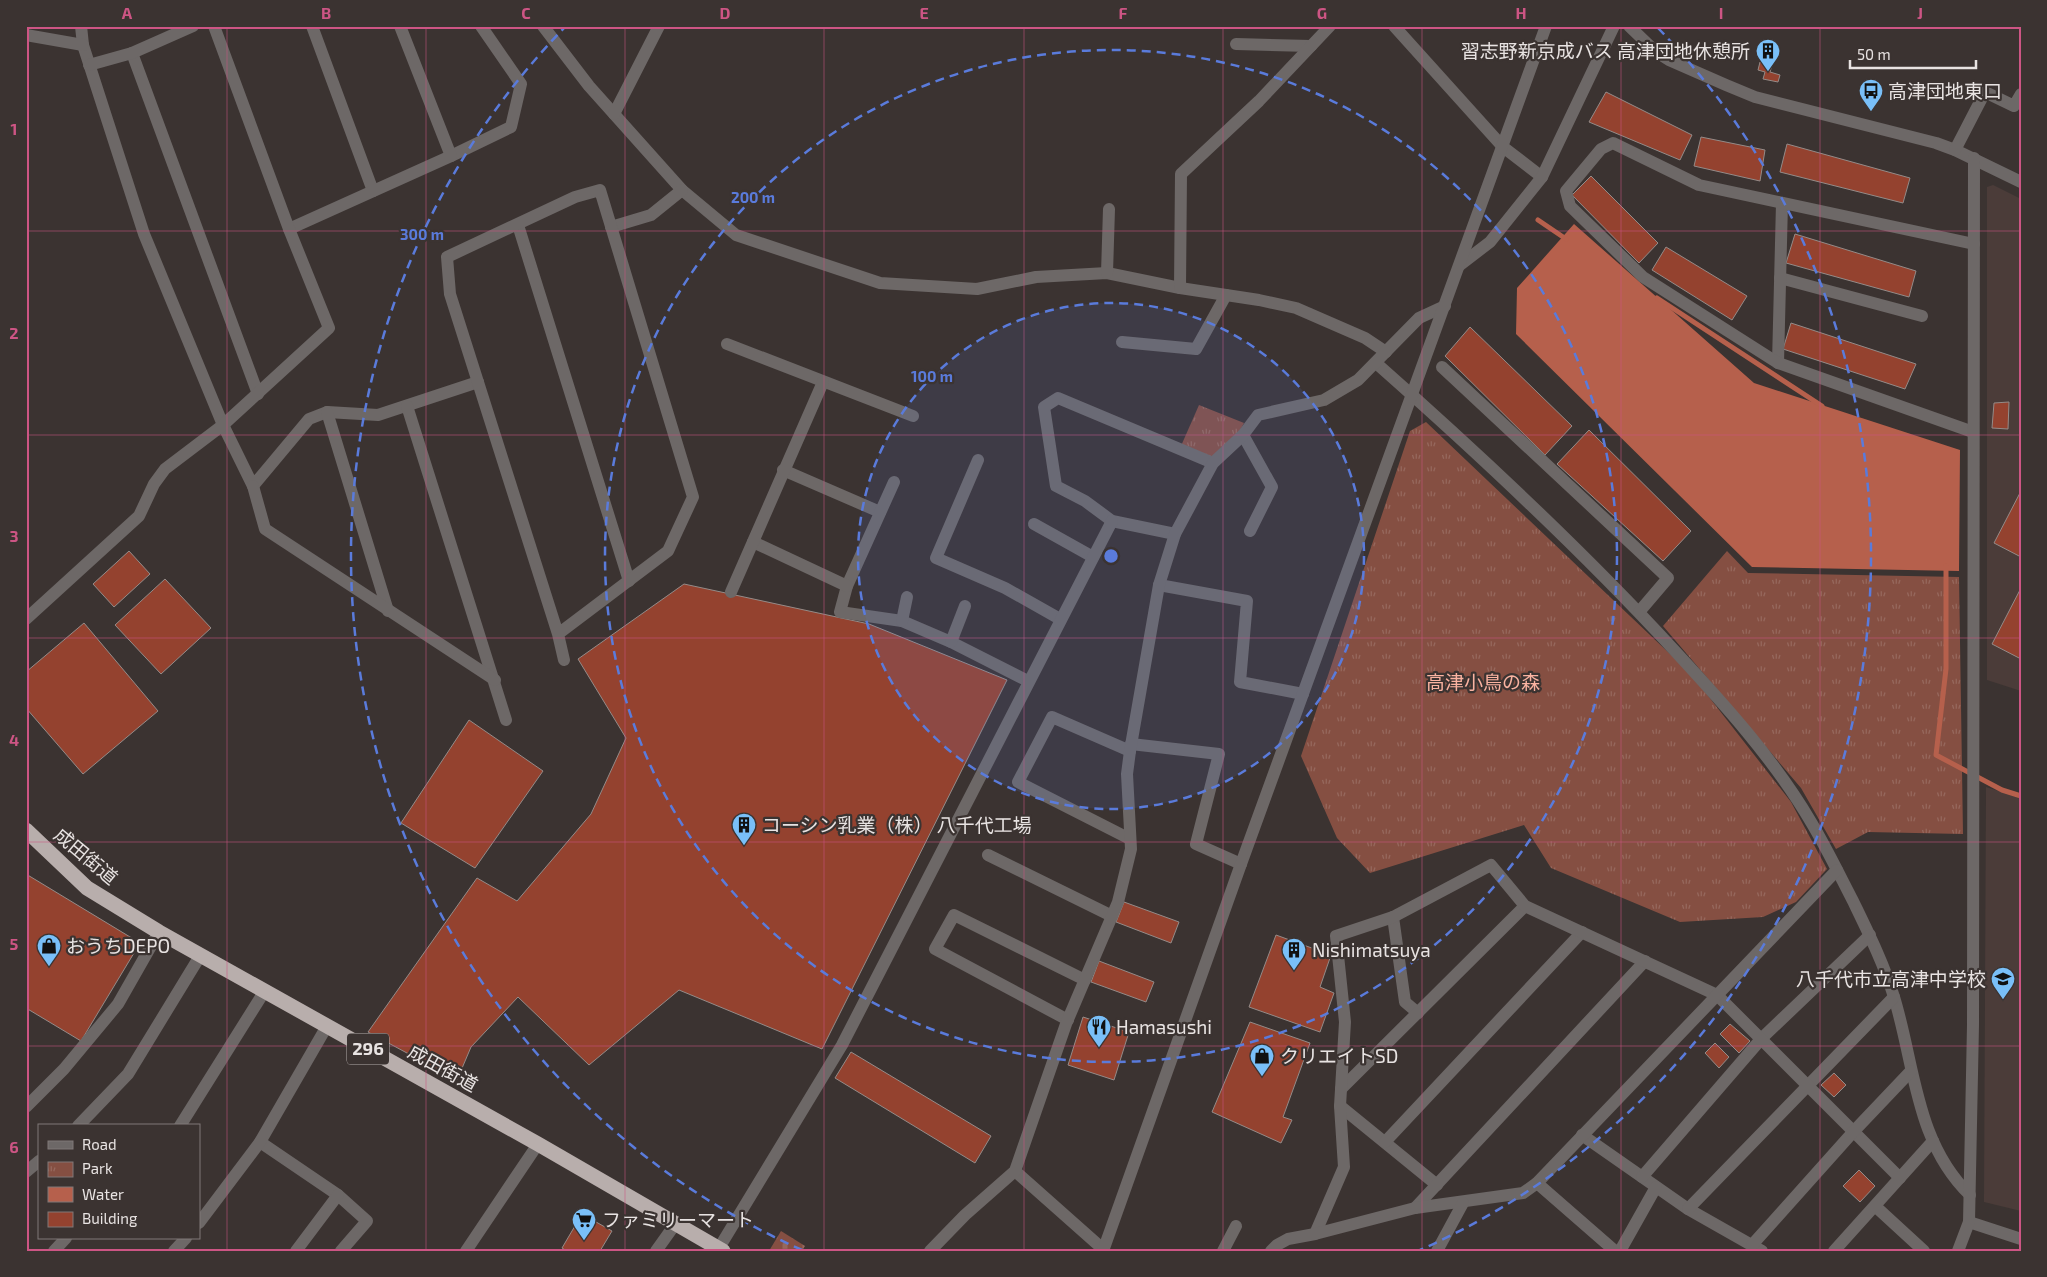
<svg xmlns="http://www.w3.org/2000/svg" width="2047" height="1277" font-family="'Exo 2','Noto Sans JP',sans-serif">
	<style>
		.built { fill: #4b3c39 }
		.cemetery { fill: url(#cemetery-stones) }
		.park { fill: url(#park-tufts) }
		.water { fill: #b6604c }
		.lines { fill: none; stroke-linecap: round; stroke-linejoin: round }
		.stream { stroke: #b6604c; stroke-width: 5 }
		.building { fill: #94422f; stroke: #948b88 }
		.minor { stroke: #6d6867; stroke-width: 12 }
		.highway { stroke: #b8aeac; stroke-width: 15 }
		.grid { fill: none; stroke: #cd5584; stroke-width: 1; stroke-opacity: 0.55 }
		.ring { fill: none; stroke: #5a7bdb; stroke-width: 2.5; stroke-dasharray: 9 6 }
		.labels { text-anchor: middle; stroke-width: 4.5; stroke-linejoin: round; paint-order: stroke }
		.shield { fill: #3b3331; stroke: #b4aead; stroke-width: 1 }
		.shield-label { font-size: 18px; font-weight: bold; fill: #e8e3e2 }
		.poi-label { font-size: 19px; fill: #e8e3e2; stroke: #3b3331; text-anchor: start }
		.park-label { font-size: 19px; fill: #fab3a1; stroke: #3b3331 }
		.street-label { font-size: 19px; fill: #e8e3e2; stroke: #3b3331 }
		.centre { fill: #5a7bdb; stroke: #3b3331; stroke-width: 2.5 }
		.ring-label { font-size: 15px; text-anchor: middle; font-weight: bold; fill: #5a7bdb; stroke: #3b3331; stroke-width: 4.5; stroke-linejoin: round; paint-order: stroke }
		.neatline { fill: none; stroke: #cd5584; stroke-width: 2 }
		.grid-label { font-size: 16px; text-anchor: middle; font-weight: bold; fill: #cd5584 }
	</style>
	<defs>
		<pattern id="cemetery-stones" width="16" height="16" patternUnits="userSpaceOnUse" patternTransform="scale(1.25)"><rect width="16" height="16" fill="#854f42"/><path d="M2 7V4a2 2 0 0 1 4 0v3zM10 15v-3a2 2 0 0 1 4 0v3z" fill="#96685d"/></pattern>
		<pattern id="park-tufts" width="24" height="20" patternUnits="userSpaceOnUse" patternTransform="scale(1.25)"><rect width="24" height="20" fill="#854f42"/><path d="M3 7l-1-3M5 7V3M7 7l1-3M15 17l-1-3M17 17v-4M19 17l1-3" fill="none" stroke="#96685d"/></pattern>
	</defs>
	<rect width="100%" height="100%" fill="#3b3331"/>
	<g class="built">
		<polygon points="1993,185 2021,199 2021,691 1987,680 1987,187"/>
		<polygon points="1986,787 2021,798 2021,1211 1984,1202"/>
	</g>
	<polygon class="cemetery" points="781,1231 805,1246 802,1251 769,1251"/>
	<g class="park">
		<polygon points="1199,405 1244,423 1238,434 1213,460 1181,446"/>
		<polygon points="1426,422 1691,674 1791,802 1827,869 1796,902 1763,917 1680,922 1551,868 1524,825 1370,873 1337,838 1301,756 1410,431"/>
		<polygon points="1727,551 1748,573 1959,577 1963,834 1868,832 1836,849 1801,788 1663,626"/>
	</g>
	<polygon class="water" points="1574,224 1754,383 1960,450 1959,571 1752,567 1516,334 1517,288"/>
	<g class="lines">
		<g class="stream">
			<polyline points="1538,220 1566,239"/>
			<polyline points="1657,298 1822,406"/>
			<polyline points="1946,566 1946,669 1936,755 2002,790 2021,796"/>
		</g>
	</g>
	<g class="building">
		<polygon points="1760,62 1772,65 1770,72 1780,75 1778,82 1763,79 1765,72 1758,70"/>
		<polygon points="1606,92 1692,135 1680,160 1589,122"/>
		<polygon points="1701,137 1765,150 1760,181 1694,166"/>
		<polygon points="1787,144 1910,178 1903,203 1780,172"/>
		<polygon points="1591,176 1658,243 1639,263 1572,195"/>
		<polygon points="1795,234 1916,271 1909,297 1786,263"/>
		<polygon points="1666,247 1747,296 1732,320 1652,270"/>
		<polygon points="1791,323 1916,364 1905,389 1783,349"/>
		<polygon points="1470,327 1572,426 1545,455 1445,356"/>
		<polygon points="2009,402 2008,429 1992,428 1994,403"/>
		<polygon points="1589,430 1691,531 1663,561 1557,464"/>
		<polygon points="2021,491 2021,557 1994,543"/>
		<polygon points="129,551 150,574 114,607 93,584"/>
		<polygon points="165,579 211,628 161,674 115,625"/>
		<polygon points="684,584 869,624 1007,680 822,1049 679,990 589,1065 518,997 471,1047 457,1080 368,1032 477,878 517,901 591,814 626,738 578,659"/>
		<polygon points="2021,588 2021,659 1992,644"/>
		<polygon points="84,623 158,711 83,774 26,708 26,672"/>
		<polygon points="469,720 543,771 475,868 401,823"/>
		<polygon points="26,874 140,943 81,1041 26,1008"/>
		<polygon points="1124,902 1179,922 1171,943 1116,922"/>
		<polygon points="1276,935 1331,955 1320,987 1334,993 1320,1032 1249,1007"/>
		<polygon points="1099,961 1154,982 1146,1002 1091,982"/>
		<polygon points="1083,1017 1129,1032 1114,1080 1068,1065"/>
		<polygon points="1250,1022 1310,1043 1283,1117 1292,1120 1281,1143 1212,1112"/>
		<polygon points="1730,1024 1750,1041 1739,1053 1720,1034"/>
		<polygon points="1715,1043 1729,1057 1719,1068 1705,1053"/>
		<polygon points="851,1052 991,1136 975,1163 835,1078"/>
		<polygon points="1834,1073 1846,1085 1834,1097 1821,1085"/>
		<polygon points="1859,1170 1875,1186 1860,1202 1843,1186"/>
		<polygon points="582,1214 612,1231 600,1251 567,1251 562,1248"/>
	</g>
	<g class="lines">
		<g class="minor">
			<polyline points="81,26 83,45 144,234 223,425 253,486 309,419 327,412 378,415 478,382"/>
			<polyline points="312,26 373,191"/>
			<polyline points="543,26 589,86 682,190 736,235 880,283 977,289 1036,277 1107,273 1180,288 1259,300 1296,308 1365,338 1386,352"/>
			<polyline points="1394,26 1503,147 1542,177"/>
			<polyline points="1629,26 1655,51 1669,60 1726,85 1755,97 1936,143 1955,150 2021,182"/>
			<polyline points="26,35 83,45"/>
			<polyline points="1236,44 1311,46"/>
			<polyline points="132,53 258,394"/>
			<polyline points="89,65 132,53 193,26"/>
			<polyline points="614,114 659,26"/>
			<polyline points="1955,150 1985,92 2014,106 2021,94"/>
			<polyline points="451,156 511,127 521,84 481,26"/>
			<polyline points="518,225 629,581"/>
			<polyline points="611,227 651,215 682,190"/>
			<polyline points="289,229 451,156 400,26"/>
			<polyline points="1460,265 1490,242 1542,177 1614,26"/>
			<polyline points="1107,273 1109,209"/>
			<polyline points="1780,278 1922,316"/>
			<polyline points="1180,288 1181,174 1259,101 1330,26"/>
			<polyline points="1122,342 1196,349 1226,295"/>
			<polyline points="727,344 913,416"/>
			<path d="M 1376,363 C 1479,454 1581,549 1674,650 C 1724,704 1774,759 1811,822 C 1826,847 1839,874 1853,901 C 1868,932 1884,964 1894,997 C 1915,1065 1915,1142 1970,1195"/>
			<polyline points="1778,363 1782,203"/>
			<polyline points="1442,367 1668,578 1639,612"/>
			<polyline points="407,406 506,720"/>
			<polyline points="327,412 388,611"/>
			<polyline points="1973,432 1778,363 1643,277 1570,206 1566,191 1601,149 1613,143 1699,185 1974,244"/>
			<polyline points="1243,435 1272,487 1250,531"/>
			<polyline points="978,460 936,558 1005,588 1060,619"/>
			<polyline points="783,470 880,512"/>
			<polyline points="894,482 847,586 840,612 902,621 951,642 1028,681"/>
			<polyline points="253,486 265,529 495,680"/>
			<polyline points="1034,524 1093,557"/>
			<polyline points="1175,534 1112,521 1085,501 1056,486 1044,407 1058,398 1213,463"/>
			<polyline points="753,542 847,586"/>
			<polyline points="1159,585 1247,601 1240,682 1303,694"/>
			<polyline points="731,592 823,382"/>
			<polyline points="26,619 139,516 154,484 165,469 223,425 329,328 289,229 214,26"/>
			<polyline points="902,621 907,597"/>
			<polyline points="558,634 668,551 693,497 600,190 575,197 447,257 450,294 558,634 564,660"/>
			<polyline points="951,642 965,606"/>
			<polyline points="1131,744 1219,754 1196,844 1241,864"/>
			<polyline points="1130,751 1052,717 1018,782 1130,839"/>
			<polyline points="988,855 1112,916"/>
			<polyline points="1393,917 1405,1002 1418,1013"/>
			<polyline points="1068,1020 935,949 954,915 1085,980"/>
			<polyline points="1341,1089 1525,906"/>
			<polyline points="1340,1106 1437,1185"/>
			<polyline points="26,1107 64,1069 118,1004 159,932"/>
			<polyline points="78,1126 128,1074 200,956"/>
			<polyline points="180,1126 264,992"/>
			<polyline points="1582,1135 1688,1209 1762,1251"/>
			<polyline points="260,1142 338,1195 367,1221 341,1251"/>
			<polyline points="1385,1142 1582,932"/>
			<polyline points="1015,1171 1104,1250"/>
			<polyline points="26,1172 39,1161"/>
			<polyline points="1642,1177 1762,1038 1870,935"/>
			<polyline points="1537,1183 1615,1251"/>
			<polyline points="1875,1206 1924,1251"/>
			<polyline points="1415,1208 1645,961"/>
			<polyline points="1688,1209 1894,997"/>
			<polyline points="1969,1222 2021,1239"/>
			<polyline points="199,1223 260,1142 327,1026"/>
			<polyline points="1315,1234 1344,1167 1340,1106 1345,1022 1336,936 1393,917 1491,865 1525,906 1717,995 1900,1178"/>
			<polyline points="1752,1245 1854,1131 1911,1071"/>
			<polyline points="719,1248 842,1045 1112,521"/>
			<polyline points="54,1251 66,1238"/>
			<polyline points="174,1251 186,1238"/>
			<polyline points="296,1251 338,1195"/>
			<polyline points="466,1251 538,1144"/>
			<polyline points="656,1251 676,1223"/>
			<polyline points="930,1251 965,1215 1015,1171 1066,1024 1118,902 1131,849 1127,774 1130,751 1159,585 1175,534 1213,463 1243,435 1258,415 1324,400 1358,380 1419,318 1445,306"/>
			<polyline points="1103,1251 1241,864 1546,26"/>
			<polyline points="1223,1251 1236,1226"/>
			<polyline points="1271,1251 1277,1245 1288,1239 1315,1234 1415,1208 1523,1193 1537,1183 1837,870"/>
			<polyline points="1437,1251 1463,1203"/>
			<polyline points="1620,1251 1656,1187"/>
			<polyline points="1834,1251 1933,1141"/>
			<polyline points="1958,1251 1969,1222 1973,1025 1974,158"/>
		</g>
		<polyline class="highway" points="26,830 87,888 159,932 538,1144 723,1251"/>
	</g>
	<path class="grid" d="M 227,26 L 227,1251M 426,26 L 426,1251M 625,26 L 625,1251M 824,26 L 824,1251M 1024,26 L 1024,1251M 1223,26 L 1223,1251M 1422,26 L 1422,1251M 1621,26 L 1621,1251M 1820,26 L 1820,1251M 26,231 L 2021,231M 26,435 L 2021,435M 26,638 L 2021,638M 26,842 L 2021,842M 26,1046 L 2021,1046"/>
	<circle cx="1111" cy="556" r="253" fill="#5a7bdb" fill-opacity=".12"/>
	<g class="ring">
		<circle cx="1111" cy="556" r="253"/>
		<circle cx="1111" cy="556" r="506"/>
		<path d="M802 1250A760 760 0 0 1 564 28M1658 28A760 760 0 0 1 1420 1250"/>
	</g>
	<defs>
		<symbol id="building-pin" viewBox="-11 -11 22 30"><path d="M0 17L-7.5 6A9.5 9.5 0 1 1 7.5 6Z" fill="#79bff8" stroke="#3b3331"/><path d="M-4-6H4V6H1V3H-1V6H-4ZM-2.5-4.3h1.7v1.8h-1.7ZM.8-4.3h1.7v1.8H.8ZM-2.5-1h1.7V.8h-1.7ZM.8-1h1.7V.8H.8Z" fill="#111"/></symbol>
		<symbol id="bus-pin" viewBox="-11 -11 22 30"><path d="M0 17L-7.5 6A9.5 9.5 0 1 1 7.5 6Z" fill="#79bff8" stroke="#3b3331"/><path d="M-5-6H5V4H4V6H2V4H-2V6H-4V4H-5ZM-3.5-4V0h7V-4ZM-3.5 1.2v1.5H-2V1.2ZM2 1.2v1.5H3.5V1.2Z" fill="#111"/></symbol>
		<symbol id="shop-pin" viewBox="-11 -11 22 30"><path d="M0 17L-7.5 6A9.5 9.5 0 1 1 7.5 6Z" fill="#79bff8" stroke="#3b3331"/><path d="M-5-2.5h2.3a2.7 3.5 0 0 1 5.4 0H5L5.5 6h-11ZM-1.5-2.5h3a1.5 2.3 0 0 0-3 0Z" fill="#111"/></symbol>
		<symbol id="school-pin" viewBox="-11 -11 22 30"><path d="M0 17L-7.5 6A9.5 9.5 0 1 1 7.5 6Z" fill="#79bff8" stroke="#3b3331"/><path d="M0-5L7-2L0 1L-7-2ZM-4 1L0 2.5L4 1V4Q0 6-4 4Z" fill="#111"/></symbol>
		<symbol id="restaurant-pin" viewBox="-11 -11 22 30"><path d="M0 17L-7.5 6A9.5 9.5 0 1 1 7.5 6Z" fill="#79bff8" stroke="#3b3331"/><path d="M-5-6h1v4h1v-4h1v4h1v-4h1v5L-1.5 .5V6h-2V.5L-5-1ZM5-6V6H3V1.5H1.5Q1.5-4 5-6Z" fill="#111"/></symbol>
		<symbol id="supermarket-pin" viewBox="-11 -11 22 30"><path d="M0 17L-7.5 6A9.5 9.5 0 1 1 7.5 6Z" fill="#79bff8" stroke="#3b3331"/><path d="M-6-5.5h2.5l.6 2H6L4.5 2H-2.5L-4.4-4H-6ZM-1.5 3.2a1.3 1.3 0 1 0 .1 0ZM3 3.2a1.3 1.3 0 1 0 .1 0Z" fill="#111"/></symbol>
	</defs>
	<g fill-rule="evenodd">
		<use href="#building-pin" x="1754" y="37" width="28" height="38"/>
		<use href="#bus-pin" x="1857" y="77" width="28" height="38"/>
		<use href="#building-pin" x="730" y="811" width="28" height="38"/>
		<use href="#shop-pin" x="35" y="932" width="28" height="38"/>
		<use href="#building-pin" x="1280" y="936" width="28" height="38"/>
		<use href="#school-pin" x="1989" y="965" width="28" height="38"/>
		<use href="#restaurant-pin" x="1085" y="1013" width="28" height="38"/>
		<use href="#shop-pin" x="1248" y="1042" width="28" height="38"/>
		<use href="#supermarket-pin" x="570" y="1206" width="28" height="38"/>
	</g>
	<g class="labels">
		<rect class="shield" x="347" y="1033.5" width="42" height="31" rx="4"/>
		<g class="shield-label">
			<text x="368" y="1055">296</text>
		</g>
		<g class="poi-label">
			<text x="1750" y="58" text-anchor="end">習志野新京成バス 高津団地休憩所</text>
			<text x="1888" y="98">高津団地東口</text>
			<text x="762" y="832">コーシン乳業（株） 八千代工場</text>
			<text x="66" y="953">おうちDEPO</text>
			<text x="1312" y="957">Nishimatsuya</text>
			<text x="1986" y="986" text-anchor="end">八千代市立高津中学校</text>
			<text x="1116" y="1034">Hamasushi</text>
			<text x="1280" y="1063">クリエイトSD</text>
			<text x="602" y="1227">ファミリーマート</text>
		</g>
		<g class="park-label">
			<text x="1483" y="689">高津小鳥の森</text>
		</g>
		<g class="street-label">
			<text transform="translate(86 856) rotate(40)" y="7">成田街道</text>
			<text transform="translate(443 1068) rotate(29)" y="7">成田街道</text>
		</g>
	</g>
	<circle cx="1111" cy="556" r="8" class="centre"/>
	<g class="ring-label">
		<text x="753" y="203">200 m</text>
		<text x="422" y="240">300 m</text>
		<text x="932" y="382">100 m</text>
	</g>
	<rect width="2047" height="1277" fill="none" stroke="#3b3331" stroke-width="55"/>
	<rect x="38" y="1124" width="162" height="115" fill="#3b3331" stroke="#807978"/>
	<rect x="48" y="1141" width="25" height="8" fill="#6d6867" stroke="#807978"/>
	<text x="82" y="1150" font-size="15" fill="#e8e3e2">Road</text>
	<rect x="48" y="1162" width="25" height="15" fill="url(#park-tufts)" stroke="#807978"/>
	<text x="82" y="1174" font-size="15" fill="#e8e3e2">Park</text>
	<rect x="48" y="1187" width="25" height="15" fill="#b6604c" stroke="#807978"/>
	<text x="82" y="1200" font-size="15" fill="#e8e3e2">Water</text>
	<rect x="48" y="1212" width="25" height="15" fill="#94422f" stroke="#807978"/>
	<text x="82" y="1224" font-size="15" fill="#e8e3e2">Building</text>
	<path d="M1850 60v8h126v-8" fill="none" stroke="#e8e3e2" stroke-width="2.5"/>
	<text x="1857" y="60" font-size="15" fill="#e8e3e2" stroke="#3b3331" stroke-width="4" paint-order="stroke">50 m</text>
	<rect x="28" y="28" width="1992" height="1222" class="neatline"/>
	<g class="grid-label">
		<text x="127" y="19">A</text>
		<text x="326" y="19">B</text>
		<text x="526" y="19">C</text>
		<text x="725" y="19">D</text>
		<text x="924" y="19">E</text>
		<text x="1123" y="19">F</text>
		<text x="1322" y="19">G</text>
		<text x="1521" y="19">H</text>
		<text x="1721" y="19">I</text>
		<text x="1920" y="19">J</text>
		<text x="14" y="135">1</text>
		<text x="14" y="339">2</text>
		<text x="14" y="542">3</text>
		<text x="14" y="746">4</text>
		<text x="14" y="950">5</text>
		<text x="14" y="1153">6</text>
	</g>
</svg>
